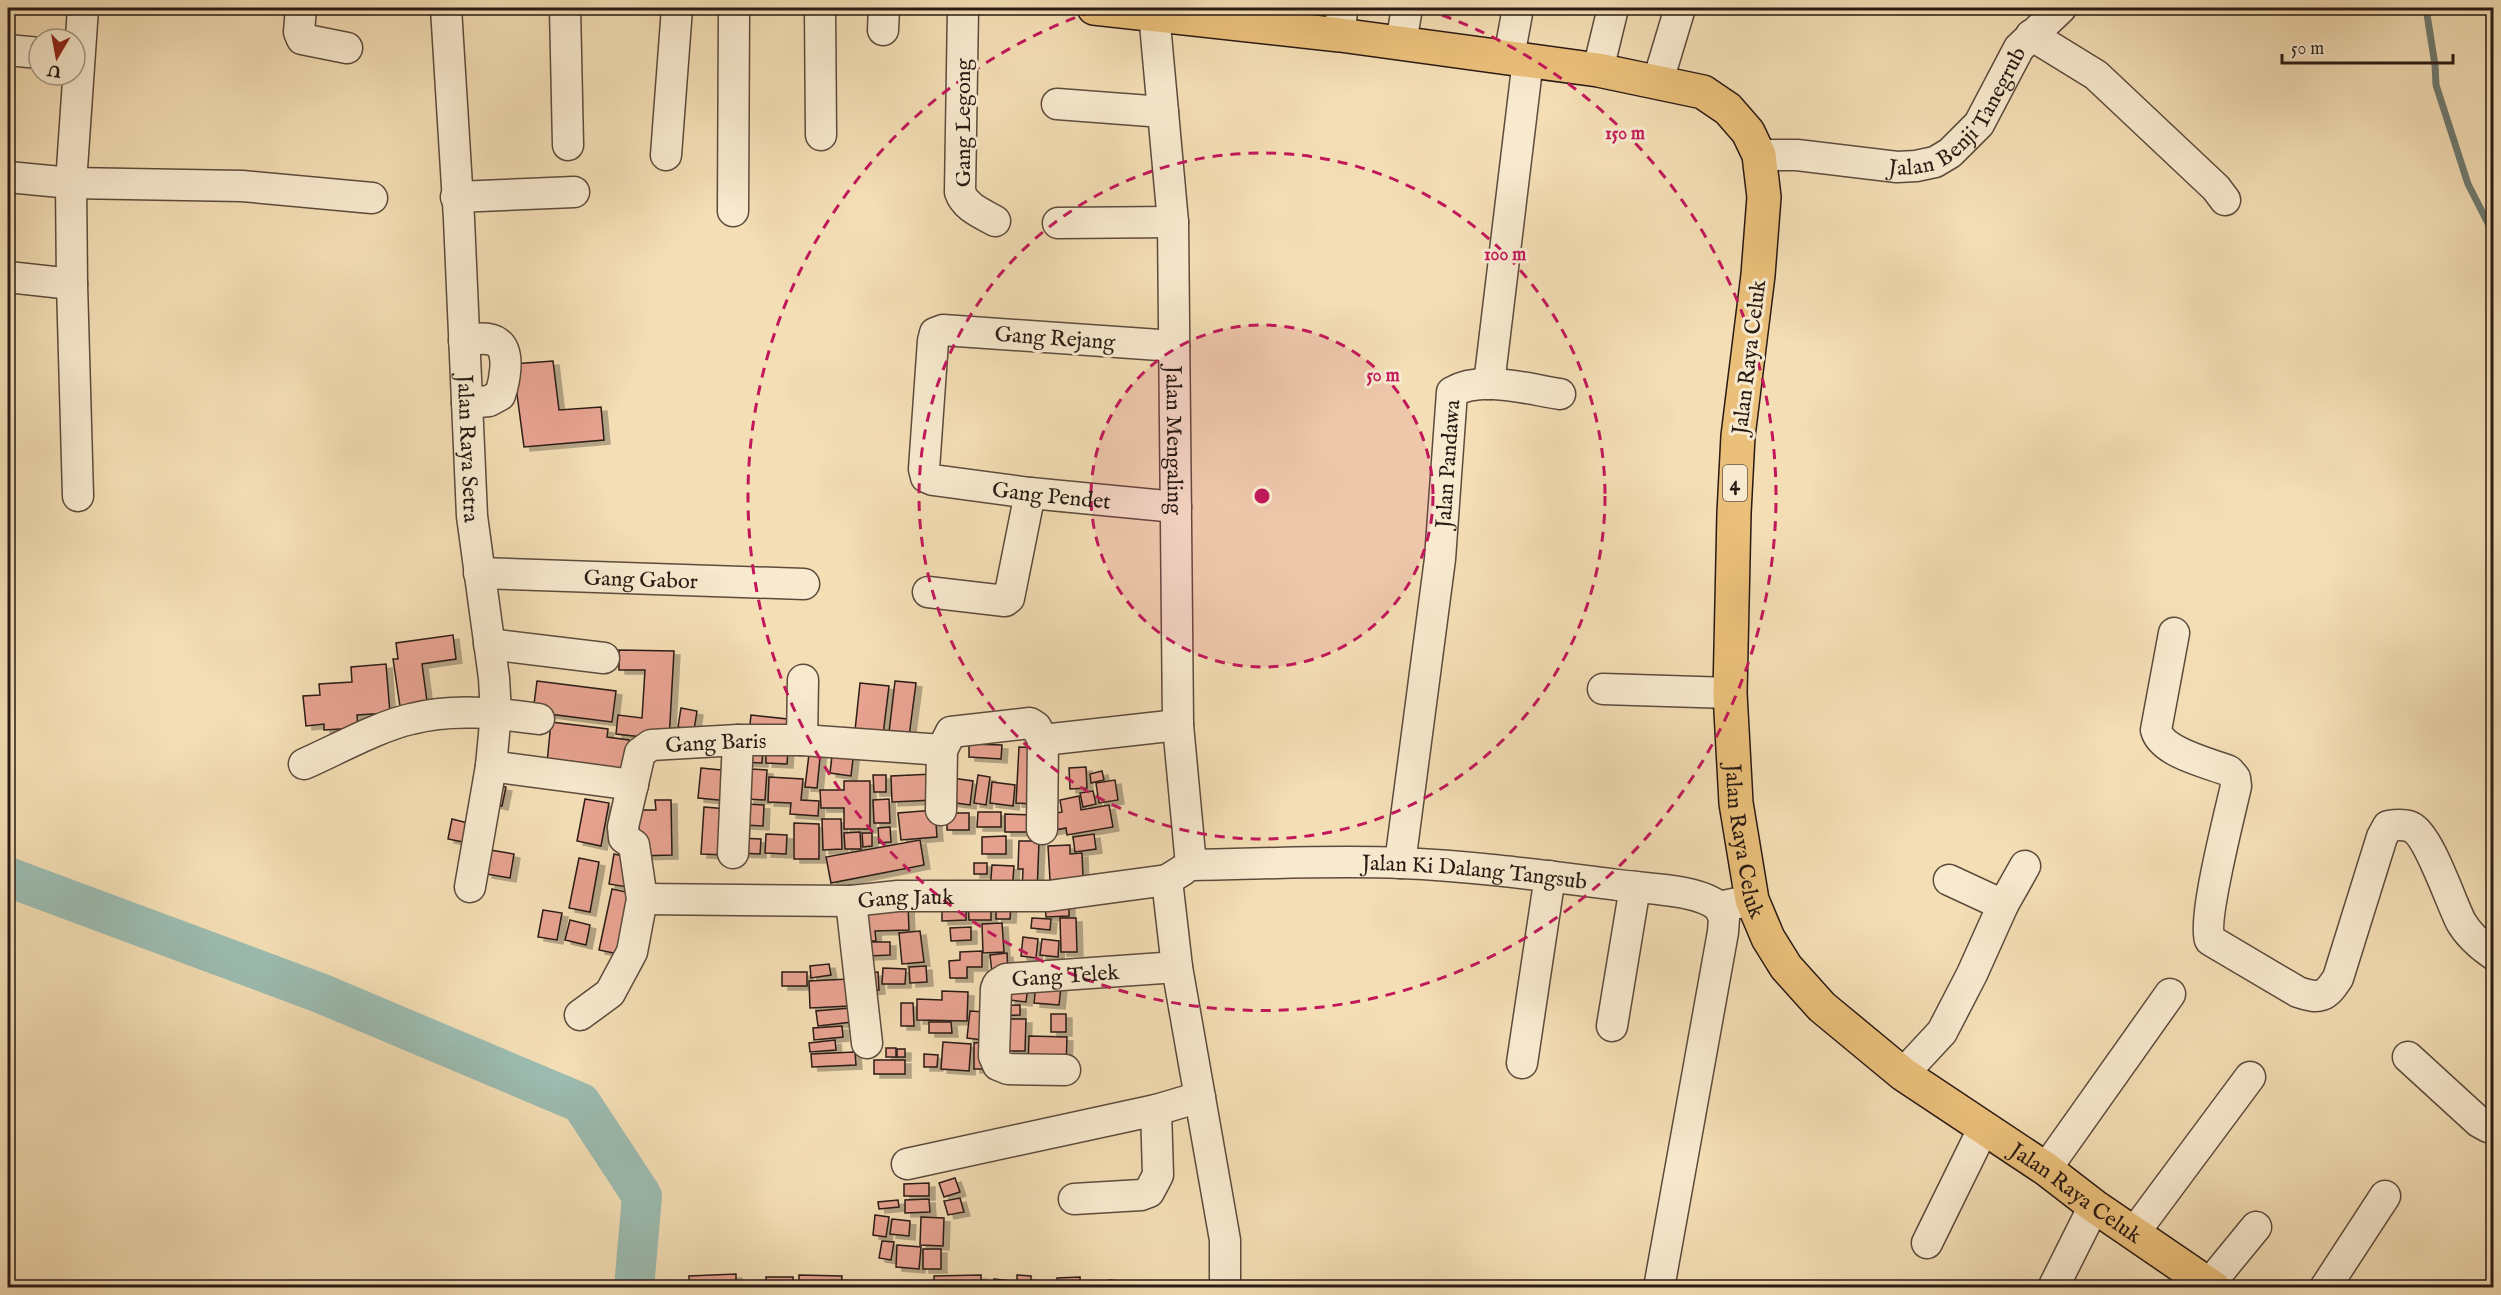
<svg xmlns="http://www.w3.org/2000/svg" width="2501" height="1295" font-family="'IM FELL English',serif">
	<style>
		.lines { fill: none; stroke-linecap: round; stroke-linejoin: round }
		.stream { stroke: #6e7b72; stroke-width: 7 }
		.river { stroke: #9cbcb1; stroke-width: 40 }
		.building { fill: #e8a391; stroke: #291a14; stroke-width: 1.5; filter: url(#shadow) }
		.minor-casing { stroke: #5c4b3c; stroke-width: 33 }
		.highway-casing { stroke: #291a14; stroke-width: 36 }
		.minor { stroke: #f8eacf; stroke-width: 30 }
		.highway { stroke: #eabf7a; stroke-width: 33 }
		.ring { fill: none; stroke: #c2185b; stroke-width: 3; stroke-dasharray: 10 8 }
		.labels { text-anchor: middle; stroke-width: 6; stroke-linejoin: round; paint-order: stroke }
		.shield { fill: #f8eacf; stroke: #67584c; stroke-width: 1.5 }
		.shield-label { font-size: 21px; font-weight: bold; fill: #291a14 }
		.street-label { font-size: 22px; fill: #291a14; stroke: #f8eacf }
		.centre { fill: #c2185b; stroke: #f8eacf; stroke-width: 3 }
		.ring-label { font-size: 18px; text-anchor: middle; font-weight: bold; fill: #c2185b; stroke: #f8eacf; stroke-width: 6; stroke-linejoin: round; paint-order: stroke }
	</style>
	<defs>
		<filter id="shadow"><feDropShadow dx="6" dy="4" stdDeviation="0" flood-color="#0004"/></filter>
	</defs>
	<rect width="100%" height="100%" fill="#f4deb5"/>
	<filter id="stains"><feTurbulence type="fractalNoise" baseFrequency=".00333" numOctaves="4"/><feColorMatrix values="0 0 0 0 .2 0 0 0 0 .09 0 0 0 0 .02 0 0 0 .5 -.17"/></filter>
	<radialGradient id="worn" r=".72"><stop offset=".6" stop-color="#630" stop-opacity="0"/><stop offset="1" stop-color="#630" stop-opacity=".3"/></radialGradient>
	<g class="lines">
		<polyline class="stream" points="2426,8 2435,65 2436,85 2468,184 2494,235"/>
		<polyline class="river" points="8,877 320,993 581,1103 642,1196 634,1288"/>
	</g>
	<g class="building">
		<polygon points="553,361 559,410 601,407 604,440 524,447 513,364"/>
		<polygon points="453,635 456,659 422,664 428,709 401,713 393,659 398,659 396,643"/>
		<polygon points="619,650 674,651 669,740 616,734 618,715 642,718 645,670 619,670"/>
		<polygon points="386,664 390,713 357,715 358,728 324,730 324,724 306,726 303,696 320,695 319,684 352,682 351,667"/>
		<polygon points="537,681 616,691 612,722 533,712"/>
		<polygon points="895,681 916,683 908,744 888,741"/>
		<polygon points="860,683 889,686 882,743 854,740"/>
		<polygon points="681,708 697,711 694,730 678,727"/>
		<polygon points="751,715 797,720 795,738 749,733"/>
		<polygon points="551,722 608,729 607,737 629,740 624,782 546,773"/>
		<polygon points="969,744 1002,745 1001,759 969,757"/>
		<polygon points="763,746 762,763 741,762"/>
		<polygon points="810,746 821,748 817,788 805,787"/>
		<polygon points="766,747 788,748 787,764 766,763"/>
		<polygon points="833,747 854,750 851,776 830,773"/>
		<polygon points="1019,747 1039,748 1035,804 1016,803"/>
		<polygon points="1086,767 1087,788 1070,789 1069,768"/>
		<polygon points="701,768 731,771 729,801 698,798"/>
		<polygon points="750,769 767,770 765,800 748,799"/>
		<polygon points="1102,771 1104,780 1091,783 1090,774"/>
		<polygon points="933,774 934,800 892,802 891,776"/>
		<polygon points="873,775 886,775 886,792 874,792"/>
		<polygon points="978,775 990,777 986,805 974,803"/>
		<polygon points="769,777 803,779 801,800 819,801 818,816 790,814 791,803 768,802"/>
		<polygon points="952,778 973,781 970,805 949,802"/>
		<polygon points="1115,780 1118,800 1099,803 1096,783"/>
		<polygon points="844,781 870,781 870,829 844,829 844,808 821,808 820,790 844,790"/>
		<polygon points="992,782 1015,785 1013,806 990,803"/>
		<polygon points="489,784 506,787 502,806 486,802"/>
		<polygon points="1093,791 1096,804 1083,807 1080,793"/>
		<polygon points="1079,796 1081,810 1109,805 1113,827 1067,835 1066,828 1050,831 1047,815 1062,812 1060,800"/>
		<polygon points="585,799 609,803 601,846 577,841"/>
		<polygon points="889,799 890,823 874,823 873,800"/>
		<polygon points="655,800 671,800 672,855 640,856 638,810 656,810"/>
		<polygon points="746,804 764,805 763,826 745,825"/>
		<polygon points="704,807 728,809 725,855 701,854"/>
		<polygon points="935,810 937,837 901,840 898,813"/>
		<polygon points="978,812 1001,812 1001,827 977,827"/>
		<rect x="947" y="813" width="22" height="17"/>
		<polygon points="1005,814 1035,815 1035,832 1005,832"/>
		<polygon points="452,819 472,824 468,843 448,839"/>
		<polygon points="822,819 841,819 842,849 823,850"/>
		<polygon points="794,823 819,824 819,859 794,859"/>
		<polygon points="890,827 891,842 879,843 878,828"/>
		<polygon points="860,832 861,849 845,849 844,833"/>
		<polygon points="862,833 872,833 872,846 863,847"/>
		<polygon points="766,834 787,835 786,854 765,853"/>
		<polygon points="1094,834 1096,849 1075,852 1073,837"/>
		<polygon points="1006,836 1006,854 982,854 982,837"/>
		<polygon points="738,838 761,839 760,854 738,853"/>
		<polygon points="920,840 924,865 831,883 826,857"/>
		<polygon points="1019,841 1039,841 1037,893 1022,892 1023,869 1018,869"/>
		<polygon points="1070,845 1070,854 1082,853 1083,878 1050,880 1048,846"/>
		<polygon points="490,850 514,854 510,878 486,874"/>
		<polygon points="614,854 632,858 627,887 609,884"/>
		<polygon points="579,858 599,862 590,912 569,908"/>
		<rect x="974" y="863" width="13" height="11"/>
		<polygon points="992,865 1014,866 1012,892 990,891"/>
		<polygon points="612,889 641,895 628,956 599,950"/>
		<polygon points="1069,901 1069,916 1046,917 1045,902"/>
		<polygon points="968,902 991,902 991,920 969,920"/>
		<polygon points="966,903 966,920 942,921 942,904"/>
		<polygon points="996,904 1011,905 1010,919 996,919"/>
		<polygon points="908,906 909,930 875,931 876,941 859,941 868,907"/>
		<polygon points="543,910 562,913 557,940 538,937"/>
		<polygon points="1032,918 1051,919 1050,930 1031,928"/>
		<polygon points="1060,918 1076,918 1077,952 1061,952"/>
		<polygon points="570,920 590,925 586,945 565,940"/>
		<polygon points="1002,923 1004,952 983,953 982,924"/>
		<polygon points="971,927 971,940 951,941 950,928"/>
		<polygon points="920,931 924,962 902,964 899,933"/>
		<polygon points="1023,937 1038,939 1036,958 1021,956"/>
		<polygon points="1042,939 1059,941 1058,957 1040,955"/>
		<polygon points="867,942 890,942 890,955 868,956"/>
		<polygon points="982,951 982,967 967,967 967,978 950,978 949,961 960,960 960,952"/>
		<polygon points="1007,953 1008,972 992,973 990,955"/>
		<polygon points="829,964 831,975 811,978 810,966"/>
		<polygon points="926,966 927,982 910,983 909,967"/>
		<polygon points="883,968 906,969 905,984 882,984"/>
		<rect x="782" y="972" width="25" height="14"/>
		<polygon points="878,972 879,990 865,991 863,973"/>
		<polygon points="848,979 849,1006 810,1008 809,981"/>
		<polygon points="1011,984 1028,986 1026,1002 1009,1000"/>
		<polygon points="1036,984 1061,986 1059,1005 1034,1003"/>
		<polygon points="942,991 968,992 967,1021 917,1020 917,999 942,1000"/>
		<polygon points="901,1003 913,1003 914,1026 901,1026"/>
		<polygon points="1020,1005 1020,1015 1000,1016 1000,1006"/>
		<polygon points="850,1008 852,1022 818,1026 816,1011"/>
		<polygon points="970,1011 985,1012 982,1040 967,1038"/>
		<rect x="1051" y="1014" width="15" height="18"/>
		<polygon points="1007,1019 1026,1019 1025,1051 1007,1051"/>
		<polygon points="929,1022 951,1022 952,1033 929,1033"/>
		<polygon points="842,1026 843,1037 814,1040 813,1028"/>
		<polygon points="1029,1036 1067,1037 1066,1066 1028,1065"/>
		<polygon points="835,1040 836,1050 810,1052 809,1043"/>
		<polygon points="943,1042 971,1044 969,1071 941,1069"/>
		<polygon points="987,1042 988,1069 974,1069 974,1043"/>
		<rect x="886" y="1048" width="10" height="9"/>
		<rect x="897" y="1049" width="8" height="8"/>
		<polygon points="855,1052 856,1065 812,1067 811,1054"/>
		<polygon points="924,1054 938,1055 937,1067 924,1067"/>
		<rect x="874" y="1060" width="31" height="14"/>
		<polygon points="955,1178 960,1192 944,1197 939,1183"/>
		<polygon points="929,1183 929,1196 904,1196 904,1184"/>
		<polygon points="960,1198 964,1212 948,1215 944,1201"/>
		<polygon points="929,1199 930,1212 905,1213 905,1200"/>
		<polygon points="898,1200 899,1207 879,1209 878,1202"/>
		<polygon points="875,1215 889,1217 886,1237 873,1235"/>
		<polygon points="921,1217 944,1218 943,1246 920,1245"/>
		<polygon points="892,1219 910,1221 909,1236 890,1234"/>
		<polygon points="882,1241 894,1242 891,1260 879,1258"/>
		<polygon points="897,1245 921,1247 919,1269 896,1267"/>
		<rect x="923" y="1249" width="18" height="20"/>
		<polygon points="736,1274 736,1288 689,1288 689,1276"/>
		<polygon points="799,1275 842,1276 841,1288 799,1288"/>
		<polygon points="981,1275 981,1288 934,1288 934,1276"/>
		<polygon points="1017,1275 1031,1276 1031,1284 1045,1285 1045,1288 1017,1288"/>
		<rect x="766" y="1277" width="27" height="11"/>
		<polygon points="1080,1277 1080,1288 1058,1288 1057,1278"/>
		<polygon points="994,1279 1011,1281 1010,1288 994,1288"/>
		<polygon points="1109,1280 1129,1282 1128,1288 1109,1288"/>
		<rect x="1085" y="1283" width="17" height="5"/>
	</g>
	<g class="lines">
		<defs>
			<g id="minor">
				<polyline points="301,8 299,32 302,39 347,48"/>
				<path id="s1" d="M 446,8 L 459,219 L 472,516 L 494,678 L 496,713 L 491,766 L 470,887"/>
				<polyline points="565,8 568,145"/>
				<polyline points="820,8 821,135"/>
				<path d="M 963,8 L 960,192 C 965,207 981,213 995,221"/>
				<path id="s2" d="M 1154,13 L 1173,222 L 1178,725 L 1191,865"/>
				<polyline points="883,30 884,8"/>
				<polyline points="1340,35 1342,8"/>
				<polyline points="2031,35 2096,75 2216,188 2225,200"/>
				<polyline points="1401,43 1407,8"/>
				<polyline points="8,50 39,53"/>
				<polyline points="1509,57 1518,8"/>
				<polyline points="1598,70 1613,8"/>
				<polyline points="1658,81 1680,8"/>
				<polyline points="1057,104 1163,112"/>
				<polyline points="666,155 677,8"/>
				<path id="s3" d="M 1759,155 L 1797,155 L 1897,167 L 1916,166 L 1935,162 L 1950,153 L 1979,124 L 2019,48 L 2061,8"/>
				<polyline points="8,177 71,183 242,186 372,198"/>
				<polyline points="456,197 574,192"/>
				<polyline points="733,211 734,8"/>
				<polyline points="1058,223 1173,222"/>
				<polyline points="8,277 72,284"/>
				<path d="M 464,341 C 475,339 489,336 498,343 C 511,353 504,383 500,395 L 489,401 L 467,403"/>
				<path id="s4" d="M 1174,346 L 943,330 L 935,333 L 933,341 L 924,469 L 926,477 L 933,480 L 1030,493 L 1176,507"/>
				<polyline points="1489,384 1528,60"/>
				<polyline points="78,496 72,284 71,183 83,8"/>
				<path id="s5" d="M 479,573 L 804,584"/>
				<polyline points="928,592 1005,601 1009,598 1030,493"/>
				<path d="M 2174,633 L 2156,730 C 2162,753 2209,763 2229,771 L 2235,778 L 2236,786 C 2230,813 2202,921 2210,940 L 2298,992 C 2320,999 2325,998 2338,978 L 2382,837 L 2388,826 C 2395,825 2404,824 2411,827 C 2429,835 2451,903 2461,922 C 2469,936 2481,946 2494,955"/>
				<polyline points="489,644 604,658"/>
				<polyline points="1603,689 1730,693"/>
				<polyline points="802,740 803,680"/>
				<polyline points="1043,740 1178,725"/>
				<path d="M 304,764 C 336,750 379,726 411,719 C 453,708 497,713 539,719"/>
				<polyline points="491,766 633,785"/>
				<polyline points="941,810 942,750 951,732 1030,723 1036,727 1043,740 1042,829"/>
				<polyline points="733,853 738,740"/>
				<path id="s6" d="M 1400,863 L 1440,559 L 1452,392 C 1482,375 1527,389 1560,394"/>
				<path id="s7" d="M 1191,865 C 1260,864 1331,860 1401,863 C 1473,866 1546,876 1618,885 C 1647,889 1698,889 1719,907 L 1752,900"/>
				<polyline points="1183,870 1167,880 1177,967 1225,1240 1225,1288"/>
				<polyline points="1949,880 2003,905"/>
				<path id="s8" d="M 642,899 L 851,901 L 898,896 L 1049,896 L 1167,880"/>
				<polyline points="851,901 867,1043"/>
				<path id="s9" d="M 580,1015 L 610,993 L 632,952 L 642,899 L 634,845 L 624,838 L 623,827 L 640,753 L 651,745 L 738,740 L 802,740 L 942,750"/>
				<polyline points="1612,1026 1635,887"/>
				<polyline points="2408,1057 2479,1122 2488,1127 2494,1127"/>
				<polyline points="1522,1063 1550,876"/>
				<path id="s10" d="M 1065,1070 L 1008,1069 L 998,1065 L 994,1056 L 996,989 L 998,984 L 1006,979 L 1177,967"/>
				<polyline points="1903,1074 1942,1032 1972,974 2003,905 2025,866"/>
				<polyline points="907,1164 1156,1110 1200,1097"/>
				<polyline points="2046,1169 2170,994"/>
				<polyline points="1074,1199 1141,1195 1149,1192 1158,1175 1156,1110"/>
				<polyline points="2134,1233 2250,1077"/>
				<polyline points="1927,1243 1983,1129"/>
				<polyline points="1659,1288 1723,932 1724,918 1719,907"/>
				<polyline points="2053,1288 2094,1206"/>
				<polyline points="2206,1288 2256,1227"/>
				<polyline points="2325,1288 2385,1196"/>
			</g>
			<g id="highway">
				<path id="s11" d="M 1094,8 L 1340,35 L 1598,70 L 1703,92 L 1728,109 L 1748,132 L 1759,155 L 1764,197 L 1758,275 L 1738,436 L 1734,513 L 1730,693 L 1736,803 L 1752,900 L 1768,938 L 1786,967 L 1822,1007 L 1903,1074 L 2046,1169 L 2094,1206 L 2214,1288"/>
			</g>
		</defs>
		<use href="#minor" class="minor-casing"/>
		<use href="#highway" class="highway-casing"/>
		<use href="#minor" class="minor"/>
		<use href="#highway" class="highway"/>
	</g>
	<circle cx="1262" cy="496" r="171" fill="#c2185b" fill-opacity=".12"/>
	<g class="ring">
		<circle cx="1262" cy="496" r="171"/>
		<circle cx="1262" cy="496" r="343"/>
		<path d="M1425 9A514 514 0 1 1 1099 9"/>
	</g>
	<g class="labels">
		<rect class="shield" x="1723" y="465" width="24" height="36" rx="4.5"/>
		<g class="shield-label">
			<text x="1735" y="490">4</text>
		</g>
		<g class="street-label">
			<text dy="8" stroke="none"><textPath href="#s3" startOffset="226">Jalan Benji Tanegrub</textPath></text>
			<text transform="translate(962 123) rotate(-90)" y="8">Gang Legong</text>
			<text transform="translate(1055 337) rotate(4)" y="8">Gang Rejang</text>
			<text transform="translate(1748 357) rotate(-83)" y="8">Jalan Raya Celuk</text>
			<text dy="8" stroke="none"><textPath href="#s2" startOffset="428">Jalan Mengaling</textPath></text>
			<text dy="8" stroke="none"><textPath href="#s1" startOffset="441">Jalan Raya Setra</textPath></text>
			<text dy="8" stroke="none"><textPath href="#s6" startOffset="402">Jalan Pandawa</textPath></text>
			<text dy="8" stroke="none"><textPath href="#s4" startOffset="512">Gang Pendet</textPath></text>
			<text dy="8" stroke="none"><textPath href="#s5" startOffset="162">Gang Gabor</textPath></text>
			<text dy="8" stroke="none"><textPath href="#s9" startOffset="370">Gang Baris</textPath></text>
			<text dy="8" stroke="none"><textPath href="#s11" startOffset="1390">Jalan Raya Celuk</textPath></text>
			<text dy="8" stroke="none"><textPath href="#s7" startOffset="284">Jalan Ki Dalang Tangsub</textPath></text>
			<text dy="8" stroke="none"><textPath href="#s8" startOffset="264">Gang Jauk</textPath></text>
			<text dy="8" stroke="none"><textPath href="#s10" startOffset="219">Gang Telek</textPath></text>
			<text dy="8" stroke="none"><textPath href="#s11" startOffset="1894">Jalan Raya Celuk</textPath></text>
		</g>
	</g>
	<circle cx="1262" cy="496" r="9" class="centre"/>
	<g class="ring-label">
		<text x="1625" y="139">150 m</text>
		<text x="1505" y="260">100 m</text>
		<text x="1383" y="381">50 m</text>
	</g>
	<rect width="2501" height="1295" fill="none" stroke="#f4deb5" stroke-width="30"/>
	<rect x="9" y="9" width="2483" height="1277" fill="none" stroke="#291a14" stroke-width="3"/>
	<rect x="15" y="15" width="2471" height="1265" fill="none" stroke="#291a14" stroke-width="1.5"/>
	<g transform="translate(57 57) rotate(190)"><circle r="28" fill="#f8eacf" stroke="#a59784" stroke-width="1.5"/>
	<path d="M0-4.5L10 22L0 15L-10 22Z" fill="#8f2418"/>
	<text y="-9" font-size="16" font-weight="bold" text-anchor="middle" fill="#291a14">U</text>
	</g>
	<path d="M2282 54v9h171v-9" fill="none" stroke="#291a14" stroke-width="3"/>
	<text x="2291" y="54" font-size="18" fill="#291a14" stroke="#f8eacf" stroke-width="4.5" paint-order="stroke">50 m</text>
	<rect width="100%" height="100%" filter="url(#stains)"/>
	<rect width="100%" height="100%" fill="url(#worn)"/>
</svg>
